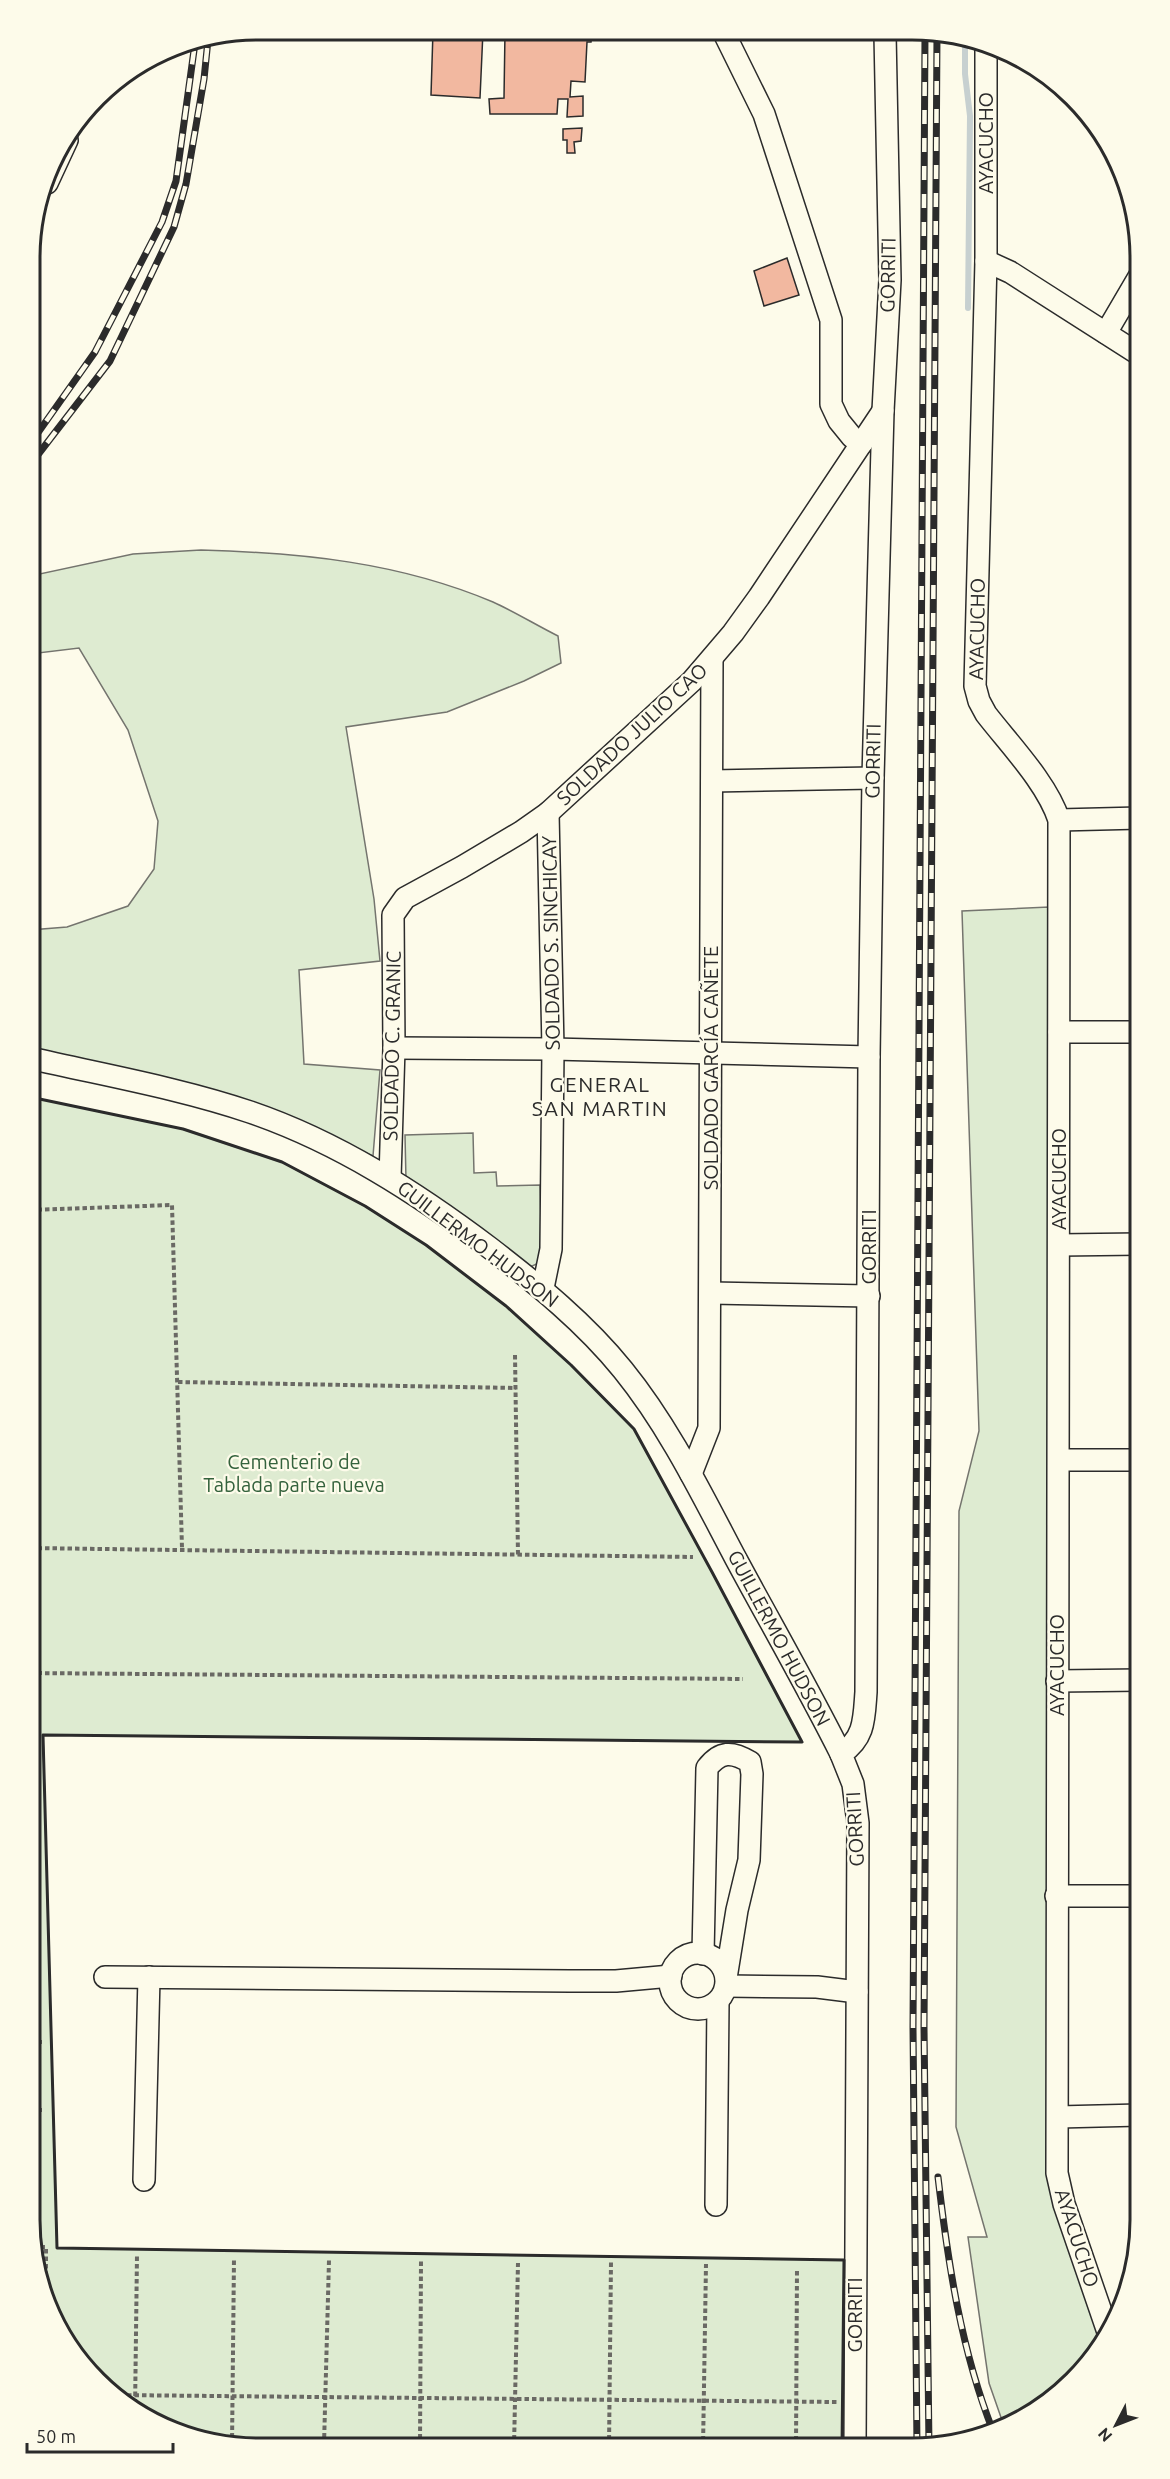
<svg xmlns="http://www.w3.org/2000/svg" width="1170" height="2479" font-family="Ubuntu,sans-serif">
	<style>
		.green { fill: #deebd1; stroke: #74746e; stroke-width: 1.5 }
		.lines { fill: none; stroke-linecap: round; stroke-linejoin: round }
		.stream { stroke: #c7d0d0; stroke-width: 6 }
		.building { fill: #f2b8a0; stroke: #2b2b2b; stroke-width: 1.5 }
		.minor-casing { stroke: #2b2b2b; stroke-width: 24 }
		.path { stroke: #6a6964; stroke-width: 4; stroke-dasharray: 4.5 3; stroke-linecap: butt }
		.minor { stroke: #fdfbea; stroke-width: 21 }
		.rail-casing { stroke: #2b2b2b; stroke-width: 7 }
		.rail { stroke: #fdfbea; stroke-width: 4.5; stroke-dasharray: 14; stroke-linecap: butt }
		.wall { stroke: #2b2b2b; stroke-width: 3 }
		.labels { text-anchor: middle; stroke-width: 4.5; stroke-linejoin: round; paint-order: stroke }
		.street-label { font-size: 20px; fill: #2b2b2b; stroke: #fdfbea }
		.park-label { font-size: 20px; fill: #34623c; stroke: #fdfbea }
		.neighbourhood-label { font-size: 21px; letter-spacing: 1.5px; fill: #2b2b2b; stroke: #fdfbea }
		.rim { fill: none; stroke: #2b2b2b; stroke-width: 3 }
	</style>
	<rect width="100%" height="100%" fill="#fdfbea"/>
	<g class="green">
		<path d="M 201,550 C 303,553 398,562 493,602 C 515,612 536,625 558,636 L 561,663 L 524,681 L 447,712 L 346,727 L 374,899 L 380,961 L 299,970 L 304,1064 L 380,1070 L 373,1156 L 234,1099 L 30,1048 L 30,930 L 67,927 L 128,906 L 154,869 L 158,821 L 128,730 L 79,648 L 30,654 L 30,576 L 133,554 Z"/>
		<polygon points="1049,907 1053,2170 1105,2336 1084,2371 1038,2411 1004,2426 989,2383 968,2237 987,2237 956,2127 959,1511 979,1431 962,911"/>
		<polygon points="30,1097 183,1129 282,1162 365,1206 426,1245 506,1306 571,1365 634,1429 712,1572 802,1742 43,1735 57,2248 844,2260 842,2449 214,2445 157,2425 108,2392 68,2347 38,2280 30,2221"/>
		<polygon points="473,1133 474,1173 496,1172 497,1186 540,1185 542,1257 539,1263 530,1267 406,1180 405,1135"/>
	</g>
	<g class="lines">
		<polyline class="stream" points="965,37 965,74 970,116 968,308"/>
	</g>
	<g class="building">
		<polygon points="433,31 483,31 480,98 431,95"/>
		<polygon points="505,32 592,32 591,42 587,42 585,82 571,81 570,97 583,96 583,116 567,117 568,99 558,99 557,114 490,114 489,99 504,98"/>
		<polygon points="582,128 581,141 574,142 575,153 567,153 567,140 563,140 563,129"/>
		<polygon points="787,258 799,295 764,306 754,271"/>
	</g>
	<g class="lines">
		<defs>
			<g id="minor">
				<polyline points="724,33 764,114 831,320 831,404 839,421 852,437 862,443"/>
				<path d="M 986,45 L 986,261 L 975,686 L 979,701 L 986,714 C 1010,745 1047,783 1059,820 L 1057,2173 L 1064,2204 L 1108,2332"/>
				<polyline points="47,183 67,140"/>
				<polyline points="986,261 1010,272 1140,355"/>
				<polyline points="1106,333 1140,275"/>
				<polyline points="712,781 873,778"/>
				<polyline points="1059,820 1140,818"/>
				<polyline points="1059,1032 1140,1032"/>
				<polyline points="394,1048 553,1049 869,1057"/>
				<path d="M 30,1058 C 103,1075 179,1088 250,1112 C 338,1142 417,1193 490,1248 C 538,1285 585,1323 623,1370 C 670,1428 702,1495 736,1559 C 771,1624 808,1688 841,1754"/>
				<polyline points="390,1178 394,1048 393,915 405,898 462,867 521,832 548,813 692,681 733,633 759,597 883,411"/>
				<polyline points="1059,1245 1140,1244"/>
				<polyline points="543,1288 551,1249 553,1049 548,813"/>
				<polyline points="711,1293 869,1296"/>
				<polyline points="1059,1460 1140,1460"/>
				<polyline points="691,1474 709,1428 712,659"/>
				<polyline points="1057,1681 1140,1680"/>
				<polyline points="1056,1896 1140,1896"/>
				<circle cx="698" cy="1981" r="28"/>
				<path d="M 703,1954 L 707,1768 C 720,1751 732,1751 750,1762 L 752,1774 L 749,1860 L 737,1910 L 726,1978"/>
				<polyline points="105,1977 570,1981 616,1981 671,1976"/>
				<polyline points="726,1986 817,1987 857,1992"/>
				<polyline points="1058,2117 1140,2115"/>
				<polyline points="144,2180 149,1977"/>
				<polyline points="716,2205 718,2002"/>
				<path d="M 855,2449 L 858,1823 L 853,1784 L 841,1754 C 865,1738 864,1719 866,1692 L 869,1057 L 873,778 L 883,411 L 890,280 L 885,34"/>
			</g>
		</defs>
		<use href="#minor" class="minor-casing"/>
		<g class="path">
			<polyline points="30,1210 172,1205 182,1548"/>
			<polyline points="515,1355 518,1555"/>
			<polyline points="178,1382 516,1388"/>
			<polyline points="30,1548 693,1557"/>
			<polyline points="30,1673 743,1679"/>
			<polyline points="30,1837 35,1837"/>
			<polyline points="30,1904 39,1904"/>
			<polyline points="30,1972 41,1972"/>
			<polyline points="30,2042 43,2042"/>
			<polyline points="30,2110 44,2110"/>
			<polyline points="30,2176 39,2176"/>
			<polyline points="33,2247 46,2247 46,2297"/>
			<polyline points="112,2395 837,2402"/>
			<polyline points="135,2411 137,2255"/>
			<polyline points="232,2445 234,2258"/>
			<polyline points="324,2445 329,2260"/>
			<polyline points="420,2446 421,2261"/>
			<polyline points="514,2447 518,2263"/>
			<polyline points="609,2447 611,2262"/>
			<polyline points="703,2448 706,2264"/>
			<polyline points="796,2448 797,2269"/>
		</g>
		<use href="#minor" class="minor"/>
		<defs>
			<g id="rail">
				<polyline points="30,444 95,352 162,222 176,181 195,43"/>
				<polyline points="30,465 110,361 174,227 186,184 204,79 208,40"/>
				<path d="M 938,2177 C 948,2263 961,2350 993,2431"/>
				<polyline points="929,2447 924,2027 937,34"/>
				<polyline points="917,2448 913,2027 925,34"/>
			</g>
		</defs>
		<use href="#rail" class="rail-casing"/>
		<use href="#rail" class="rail"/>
		<polyline class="wall" points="30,1097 183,1129 282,1162 365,1206 426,1245 506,1306 571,1365 634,1429 712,1572 802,1742 43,1735 57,2248 844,2260 842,2449"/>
	</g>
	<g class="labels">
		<g class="street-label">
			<text transform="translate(986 143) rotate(-90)" y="7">AYACUCHO</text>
			<text transform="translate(888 275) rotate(-89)" y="7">GORRITI</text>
			<text transform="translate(977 629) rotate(-89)" y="7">AYACUCHO</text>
			<text transform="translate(632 734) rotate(-43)" y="7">SOLDADO JULIO CAO</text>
			<text transform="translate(873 761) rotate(-89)" y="7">GORRITI</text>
			<text transform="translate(551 943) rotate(-91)" y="7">SOLDADO S. SINCHICAY</text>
			<text transform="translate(392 1046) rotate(-89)" y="7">SOLDADO C. GRANIC</text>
			<text transform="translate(711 1068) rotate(-90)" y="7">SOLDADO GARCÍA CAÑETE</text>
			<text transform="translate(1059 1179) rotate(-90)" y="7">AYACUCHO</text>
			<text transform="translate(478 1244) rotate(37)" y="7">GUILLERMO HUDSON</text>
			<text transform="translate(869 1247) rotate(-90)" y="7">GORRITI</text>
			<text transform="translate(779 1638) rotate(62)" y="7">GUILLERMO HUDSON</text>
			<text transform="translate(1057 1665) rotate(-90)" y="7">AYACUCHO</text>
			<text transform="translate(855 1829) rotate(-93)" y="7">GORRITI</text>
			<text transform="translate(1077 2238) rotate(72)" y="7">AYACUCHO</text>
			<text transform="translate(855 2315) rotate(-90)" y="7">GORRITI</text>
		</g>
		<g class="park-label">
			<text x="294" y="1469">Cementerio de<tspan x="294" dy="23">Tablada parte nueva</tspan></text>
		</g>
		<g class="neighbourhood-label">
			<text x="600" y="1092">GENERAL<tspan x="600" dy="24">SAN MARTIN</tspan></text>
		</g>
	</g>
	<path d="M0 0H1170V2479H0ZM258 40H912A218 218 0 0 1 1130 258V2220A218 218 0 0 1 912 2438H258A218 218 0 0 1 40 2220V258A218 218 0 0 1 258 40Z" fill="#fdfbea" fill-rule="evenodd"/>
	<path class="rim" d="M258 40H912A218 218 0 0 1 1130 258V2220A218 218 0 0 1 912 2438H258A218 218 0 0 1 40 2220V258A218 218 0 0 1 258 40Z"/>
	<g transform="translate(1116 2425) rotate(228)" stroke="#fdfbea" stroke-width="4.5" paint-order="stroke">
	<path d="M0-4.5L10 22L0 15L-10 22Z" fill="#2b2b2b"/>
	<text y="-9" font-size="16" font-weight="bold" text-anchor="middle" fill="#2b2b2b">N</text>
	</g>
	<path d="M27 2443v9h146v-9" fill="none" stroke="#2b2b2b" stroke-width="3"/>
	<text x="36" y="2443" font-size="18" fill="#2b2b2b" stroke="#fdfbea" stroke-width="4.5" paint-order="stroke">50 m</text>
</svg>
